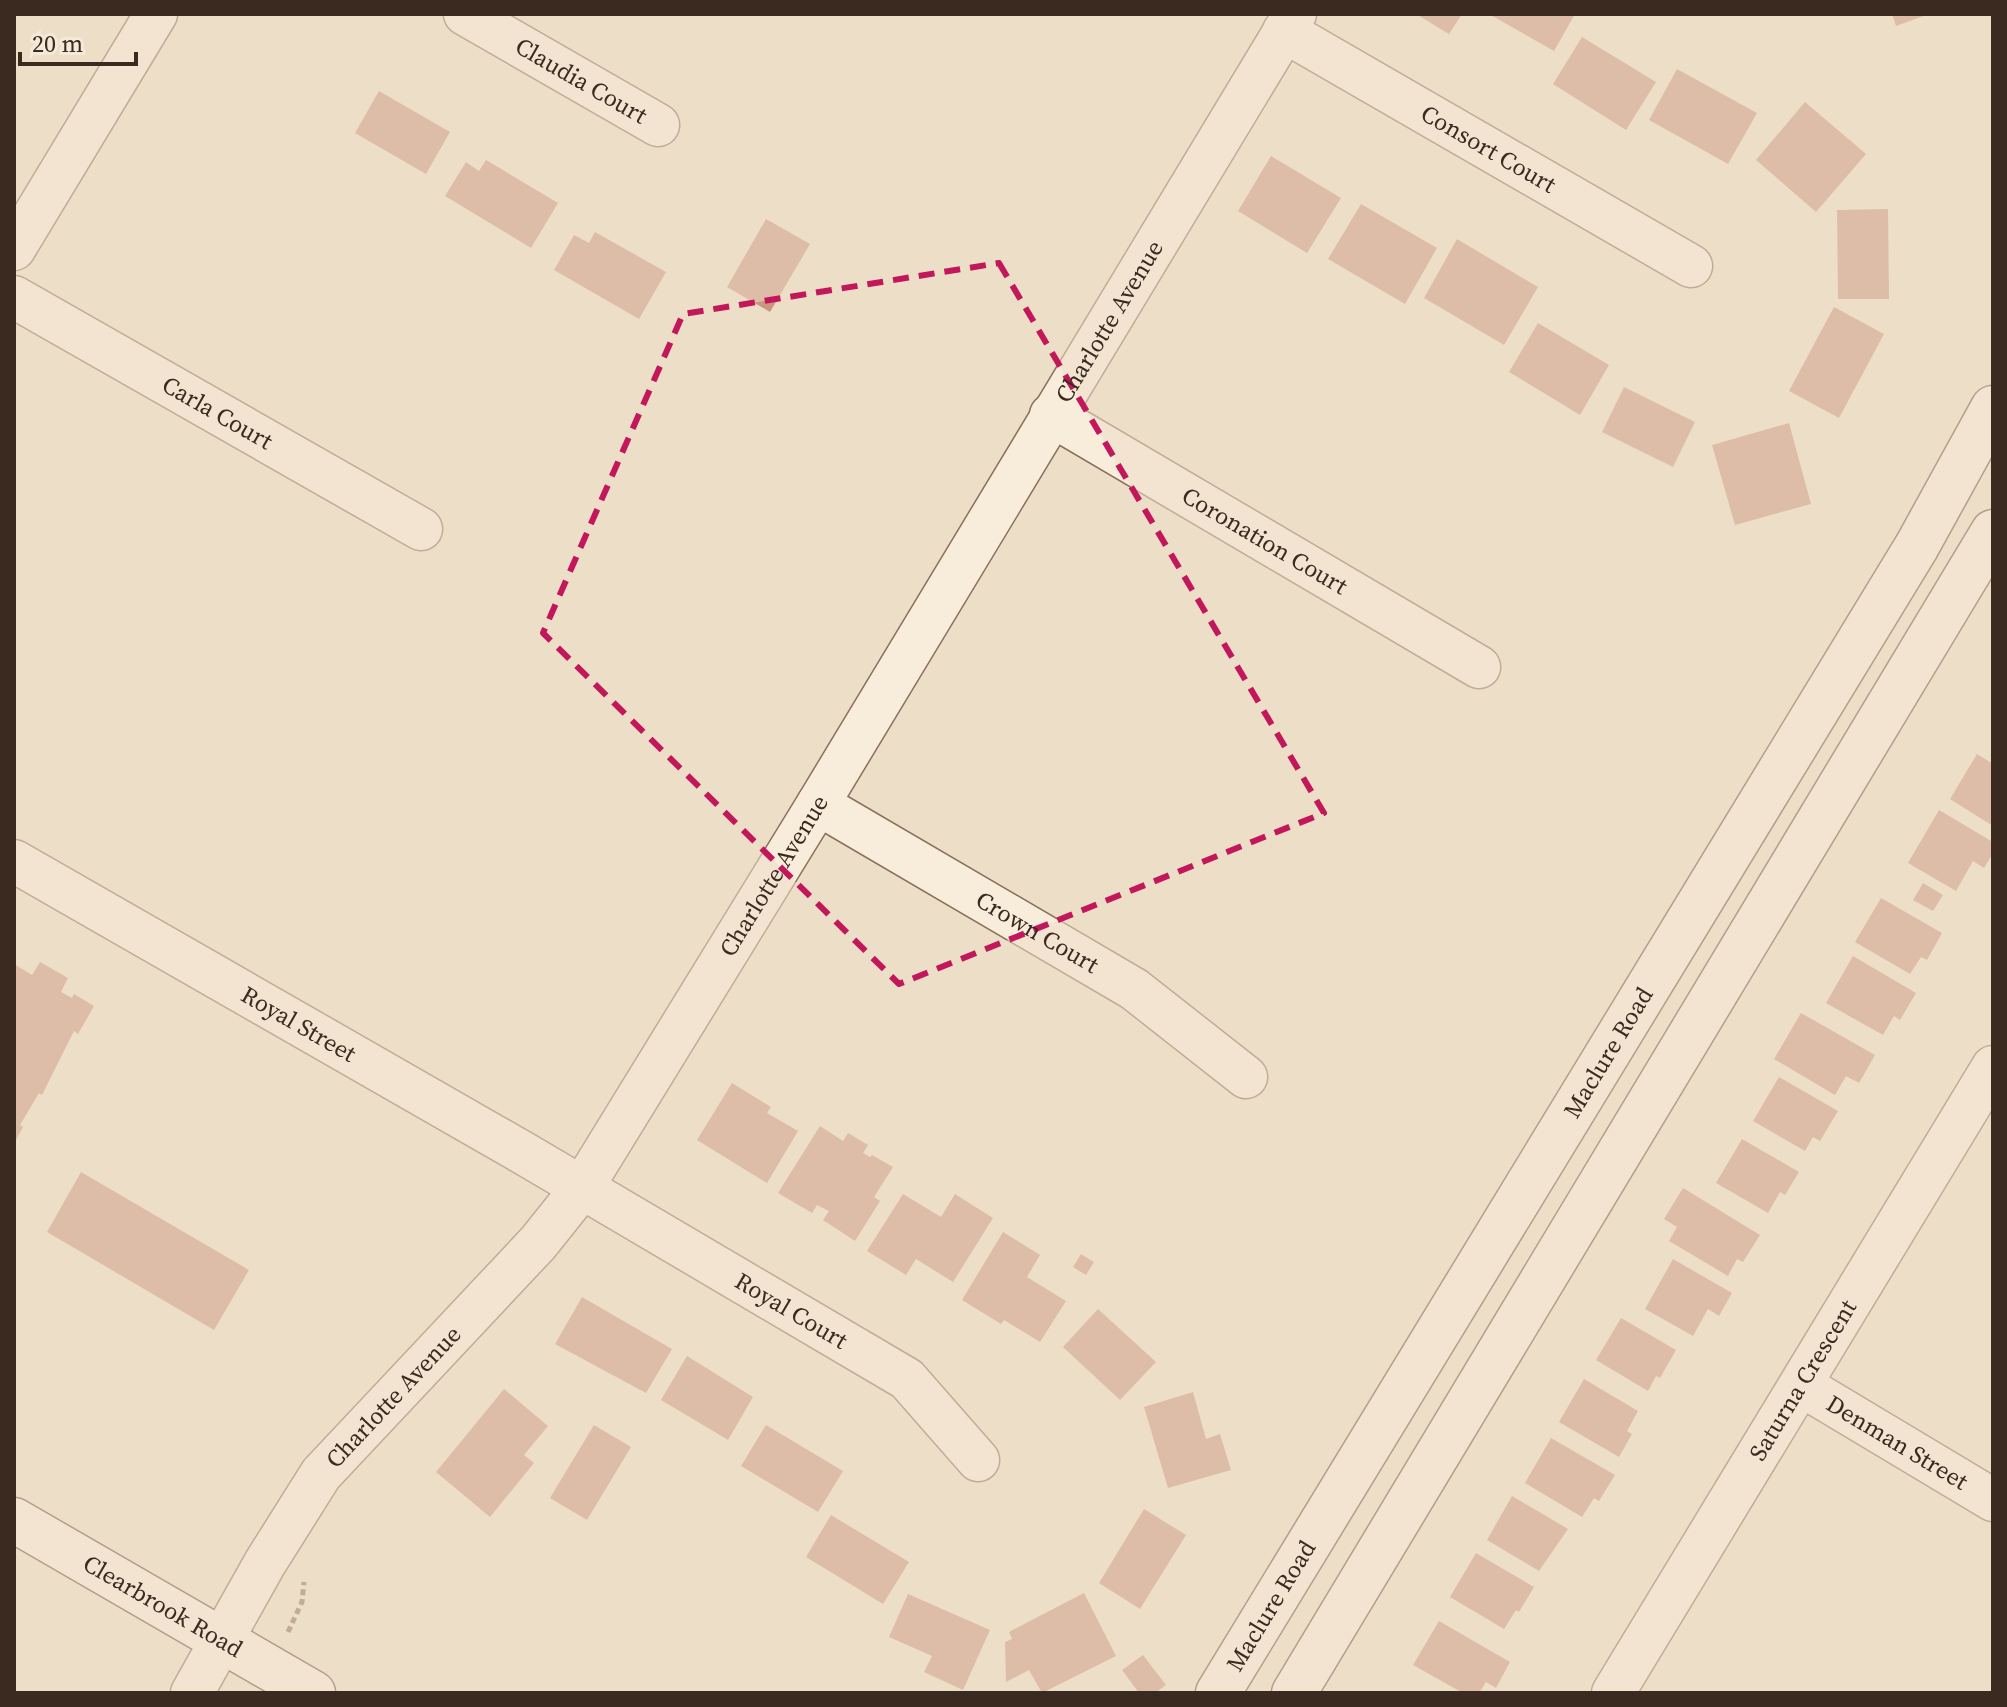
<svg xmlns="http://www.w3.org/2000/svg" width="2007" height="1707" font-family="'Source Serif 4',serif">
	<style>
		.building { fill: #ca967f }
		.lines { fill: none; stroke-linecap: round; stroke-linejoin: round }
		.minor-casing { stroke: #89705d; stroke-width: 45 }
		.secondary-casing { stroke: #6b5140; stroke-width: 47 }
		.path { stroke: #89705d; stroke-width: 5; stroke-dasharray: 6 4; stroke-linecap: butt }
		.minor { stroke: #f8ecdb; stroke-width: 42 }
		.secondary { stroke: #f8ecdb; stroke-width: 44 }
		.marked { fill: none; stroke: #c2185b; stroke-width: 6; stroke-dasharray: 16 10; stroke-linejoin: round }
		.labels { text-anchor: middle; stroke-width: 7; stroke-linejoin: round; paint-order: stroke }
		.street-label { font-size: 24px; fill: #3a2a20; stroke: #f5e9d7 }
	</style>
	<rect width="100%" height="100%" fill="#eddec8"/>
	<g class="building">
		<polygon points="1416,14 1462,14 1449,34"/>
		<polygon points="1489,14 1575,14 1554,51"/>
		<polygon points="1892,14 1929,14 1896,26"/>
		<polygon points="1582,37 1656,82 1626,130 1553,84"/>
		<polygon points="1677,69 1757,113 1728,164 1649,120"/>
		<polygon points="379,91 450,132 426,174 355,133"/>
		<polygon points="1805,102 1866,154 1816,212 1756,160"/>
		<polygon points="1271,156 1341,198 1307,253 1238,211"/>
		<polygon points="486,160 558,203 531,248 445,196 466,162 479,171"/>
		<polygon points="1361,204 1437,248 1405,304 1328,259"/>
		<polygon points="1888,209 1889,299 1838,299 1837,210"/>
		<polygon points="766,219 810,244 770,312 727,287"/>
		<polygon points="595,232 666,272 639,319 554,270 574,235 589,243"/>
		<polygon points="1457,239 1538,287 1504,345 1424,298"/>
		<polygon points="1834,307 1884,334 1839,418 1789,391"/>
		<polygon points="1538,323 1609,365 1580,415 1509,372"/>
		<polygon points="1624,387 1695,422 1673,467 1602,432"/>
		<polygon points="1789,423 1811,504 1735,525 1712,445"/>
		<polygon points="1977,754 1993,764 1993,826 1950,799"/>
		<polygon points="1939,810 1993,842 1993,853 1984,868 1973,861 1956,891 1908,863"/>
		<polygon points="1923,883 1943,895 1933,911 1913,900"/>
		<polygon points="1881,898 1942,933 1927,960 1921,957 1910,974 1855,942"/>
		<polygon points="1853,956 1916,993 1900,1020 1894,1016 1883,1035 1826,1003"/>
		<polygon points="40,962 68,978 61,992 72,998 74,994 94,1006 78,1034 74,1031 42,1095 39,1093 20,1125 23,1127 14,1144 14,964 32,975"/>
		<polygon points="1801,1013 1875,1055 1859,1083 1846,1076 1835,1095 1774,1059"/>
		<polygon points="1779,1077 1838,1111 1820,1141 1813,1137 1805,1151 1753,1121"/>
		<polygon points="732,1083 771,1107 767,1113 798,1131 767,1183 697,1140"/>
		<polygon points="820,1126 843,1141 848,1133 868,1145 863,1153 870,1157 872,1155 893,1167 874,1197 880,1201 855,1241 823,1220 829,1211 817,1205 812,1213 778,1193"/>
		<polygon points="1742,1139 1799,1172 1785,1195 1780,1192 1768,1213 1716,1183"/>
		<polygon points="81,1172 249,1270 214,1330 47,1232"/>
		<polygon points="1683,1188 1760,1235 1743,1262 1737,1259 1728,1276 1669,1241 1677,1227 1664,1219"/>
		<polygon points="903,1194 941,1217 955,1194 993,1218 953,1282 916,1259 906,1275 867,1251"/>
		<polygon points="1003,1232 1040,1255 1027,1277 1066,1301 1040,1342 1004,1320 1001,1324 962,1300"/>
		<polygon points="1081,1254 1094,1262 1086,1275 1073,1267"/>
		<polygon points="1673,1259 1732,1293 1719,1316 1708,1309 1693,1336 1645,1309"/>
		<polygon points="582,1297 672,1349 646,1393 555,1344"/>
		<polygon points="1098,1309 1156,1362 1120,1400 1063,1347"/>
		<polygon points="1621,1318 1676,1350 1660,1378 1656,1376 1648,1391 1596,1360"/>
		<polygon points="687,1356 753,1397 728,1440 661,1400"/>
		<polygon points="1584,1379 1638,1411 1627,1431 1632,1434 1619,1457 1559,1422"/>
		<polygon points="504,1389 548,1426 524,1455 534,1463 490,1517 436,1472"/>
		<polygon points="1193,1392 1206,1439 1220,1434 1231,1470 1168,1488 1144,1407"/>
		<polygon points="594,1425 631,1447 587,1520 550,1498"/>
		<polygon points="766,1425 843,1471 818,1512 741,1466"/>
		<polygon points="1551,1438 1615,1475 1599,1501 1594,1498 1582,1517 1525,1483"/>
		<polygon points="1512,1496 1568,1529 1539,1571 1487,1540"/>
		<polygon points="1144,1509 1186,1535 1140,1609 1099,1583"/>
		<polygon points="831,1515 909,1562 883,1604 806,1557"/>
		<polygon points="1476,1553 1534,1587 1519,1612 1516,1610 1504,1629 1450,1597"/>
		<polygon points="1084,1593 1116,1656 1042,1693 1029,1670 1006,1682 1005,1642 1012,1639 1009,1632"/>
		<polygon points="908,1594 990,1630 963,1690 924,1672 932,1656 889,1637"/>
		<polygon points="1439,1621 1510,1662 1496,1688 1486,1682 1479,1693 1463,1693 1413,1665"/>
		<polygon points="1143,1655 1166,1685 1155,1693 1139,1693 1122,1670"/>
	</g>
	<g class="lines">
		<defs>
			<g id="minor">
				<path id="s1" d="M 465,14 L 658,125"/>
				<path id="s2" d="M 1284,31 L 1691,266"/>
				<polyline points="14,249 156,14"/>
				<path id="s3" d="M 14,297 L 421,529"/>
				<path id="s4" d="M 1051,415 L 1479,667"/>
				<path id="s5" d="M 818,804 L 1134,989 L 1246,1077"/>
				<path id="s6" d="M 14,861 L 525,1154 L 907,1379 L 978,1460"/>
				<path id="s7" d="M 1801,1385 L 1993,1500"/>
				<path id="s8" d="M 192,1693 L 265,1563 L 321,1474 L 538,1243 L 582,1188 L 818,804 L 1295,14"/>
				<path id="s9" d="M 1613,1693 L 1993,1067"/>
			</g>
			<g id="secondary">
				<path id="s10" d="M 14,1520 L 313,1693"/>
				<path id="s11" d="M 1218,1693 L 1917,546 L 1993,408"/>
				<polyline points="1294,1693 1993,532"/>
			</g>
		</defs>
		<use href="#minor" class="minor-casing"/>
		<use href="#secondary" class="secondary-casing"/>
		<polyline class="path" points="288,1632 302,1602 304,1582"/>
		<use href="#minor" class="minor"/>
		<use href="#secondary" class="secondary"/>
	</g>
	<path d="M0 0H2007V1707H0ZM 999,263 L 1324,813 L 899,984 L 543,633 L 683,314 Z" fill="#eddec8" fill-opacity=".55" fill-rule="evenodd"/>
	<path class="marked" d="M 999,263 L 1324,813 L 899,984 L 543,633 L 683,314 Z"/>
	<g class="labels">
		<g class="street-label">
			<text dy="8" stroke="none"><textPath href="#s1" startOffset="134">Claudia Court</textPath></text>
			<text dy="8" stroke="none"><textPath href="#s2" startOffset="236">Consort Court</textPath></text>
			<text dy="8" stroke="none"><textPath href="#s8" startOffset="1656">Charlotte Avenue</textPath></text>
			<text dy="8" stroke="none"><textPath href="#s3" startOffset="234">Carla Court</textPath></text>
			<text dy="8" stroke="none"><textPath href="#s4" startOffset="248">Coronation Court</textPath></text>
			<text dy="8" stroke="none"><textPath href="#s8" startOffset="1008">Charlotte Avenue</textPath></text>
			<text dy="8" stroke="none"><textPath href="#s5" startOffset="254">Crown Court</textPath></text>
			<text dy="8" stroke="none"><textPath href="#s6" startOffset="328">Royal Street</textPath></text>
			<text dy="8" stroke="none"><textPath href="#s11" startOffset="750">Maclure Road</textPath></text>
			<text dy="8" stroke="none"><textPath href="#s6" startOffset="898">Royal Court</textPath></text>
			<text dy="8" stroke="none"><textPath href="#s9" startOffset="366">Saturna Crescent</textPath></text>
			<text dy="8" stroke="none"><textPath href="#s8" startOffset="360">Charlotte Avenue</textPath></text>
			<text dy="8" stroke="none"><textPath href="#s7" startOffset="112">Denman Street</textPath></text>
			<text dy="8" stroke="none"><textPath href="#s11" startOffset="102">Maclure Road</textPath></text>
			<text dy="8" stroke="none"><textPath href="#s10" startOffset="172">Clearbrook Road</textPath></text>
		</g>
	</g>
	<rect width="2007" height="1707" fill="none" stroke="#3a2a20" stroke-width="32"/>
	<path d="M20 52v12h116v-12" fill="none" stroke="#3a2a20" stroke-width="4"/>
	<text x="32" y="52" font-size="24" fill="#3a2a20" stroke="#f5e9d7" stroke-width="6" paint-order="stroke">20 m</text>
</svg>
